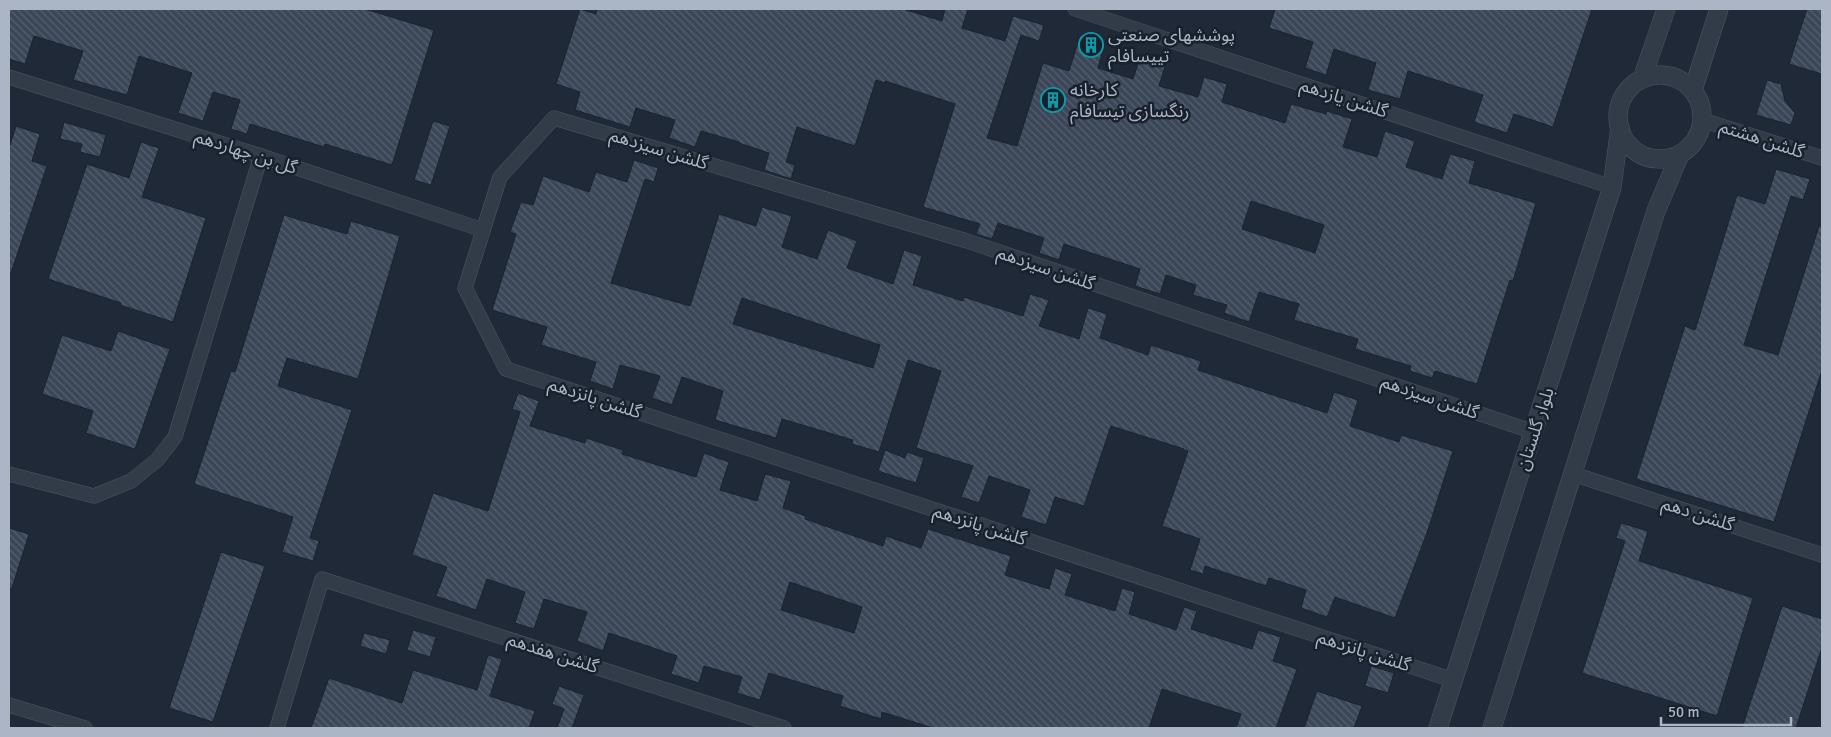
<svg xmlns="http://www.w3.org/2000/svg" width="1831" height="737" font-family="Signika,'Noto Sans Arabic',sans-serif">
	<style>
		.building { fill: url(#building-back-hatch); stroke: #1a222e; fill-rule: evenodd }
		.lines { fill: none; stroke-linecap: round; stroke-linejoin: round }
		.minor-casing { stroke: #505866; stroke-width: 15 }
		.tertiary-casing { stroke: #505866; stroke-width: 19 }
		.minor { stroke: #323b48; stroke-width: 14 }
		.tertiary { stroke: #323b48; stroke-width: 18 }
		.labels { text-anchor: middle; stroke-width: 5; stroke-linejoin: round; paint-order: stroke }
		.poi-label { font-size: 18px; fill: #acb5c5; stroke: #18202c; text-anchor: start }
		.street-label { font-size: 18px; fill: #acb5c5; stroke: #18202c }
	</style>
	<defs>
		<pattern id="building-back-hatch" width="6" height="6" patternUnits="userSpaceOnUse" patternTransform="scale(1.25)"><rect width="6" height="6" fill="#3b4758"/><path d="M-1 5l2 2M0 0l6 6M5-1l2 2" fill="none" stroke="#555f6e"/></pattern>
	</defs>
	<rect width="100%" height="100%" fill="#1f2938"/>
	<g class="building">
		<polygon points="9,9 365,9 434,30 392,165 325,144 324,147 250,124 247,134 231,129 240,100 213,92 203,121 178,113 192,73 139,56 127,95 73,80 83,51 34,36 25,64 9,59"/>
		<path d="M 580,9 L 596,14 L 597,9 L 903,9 L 942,21 L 945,9 L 968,9 L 962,28 L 1005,41 L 1013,16 L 1044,25 L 1039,41 L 1021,35 L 987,138 L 1017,146 L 1043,63 L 1069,71 L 1080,36 L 1105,43 L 1098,68 L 1133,79 L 1141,55 L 1166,63 L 1159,86 L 1198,97 L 1204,77 L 1227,84 L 1222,102 L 1285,123 L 1291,104 L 1326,114 L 1327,111 L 1352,119 L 1343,147 L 1377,157 L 1385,131 L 1415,141 L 1406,167 L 1442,179 L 1450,154 L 1475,161 L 1469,183 L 1536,203 L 1513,281 L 1510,280 L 1477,384 L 1435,371 L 1432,378 L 1410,371 L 1411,366 L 1355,349 L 1358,339 L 1294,320 L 1299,304 L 1259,292 L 1249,322 L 1224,313 L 1227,305 L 1193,295 L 1196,285 L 1166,275 L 1160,294 L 1135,286 L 1140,269 L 1064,244 L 1059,260 L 1039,253 L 1044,238 L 998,223 L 992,239 L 976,234 L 980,224 L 923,207 L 955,104 L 885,81 L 885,83 L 876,80 L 855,146 L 797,127 L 786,162 L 795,165 L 791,179 L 764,170 L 769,153 L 739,143 L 739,142 L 701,131 L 695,147 L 669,138 L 675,120 L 636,108 L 630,127 L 575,110 L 580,92 L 556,84 ZM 1251,201 L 1324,225 L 1315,253 L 1242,229 Z"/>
		<polygon points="1275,9 1592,9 1553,127 1514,114 1507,133 1474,122 1483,95 1408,71 1400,99 1368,90 1376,63 1334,49 1326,75 1305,68 1313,42 1269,28"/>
		<polygon points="1807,9 1822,9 1822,74 1789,64"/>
		<polygon points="1767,80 1781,84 1785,101 1795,113 1791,125 1756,115"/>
		<polygon points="433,121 450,126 431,185 414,180"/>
		<polygon points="64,122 106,135 100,157 80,152 82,144 60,139"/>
		<polygon points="16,126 40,134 32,161 47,166 11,273 9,273 9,148"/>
		<polygon points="141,142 159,148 142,197 206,218 173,322 120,305 121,303 48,279 87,164 129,178"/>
		<path d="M 634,160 L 658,168 L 654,182 L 645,179 L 611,283 L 690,306 L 719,214 L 756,226 L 762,207 L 792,216 L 782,247 L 817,259 L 828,230 L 857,241 L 847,268 L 893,284 L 904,250 L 922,256 L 913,285 L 963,301 L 964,297 L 1023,316 L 1030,294 L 1049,300 L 1039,326 L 1079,339 L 1088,308 L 1107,314 L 1100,338 L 1148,355 L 1151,345 L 1201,361 L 1198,370 L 1327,413 L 1334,392 L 1358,400 L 1350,426 L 1399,442 L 1401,435 L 1453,451 L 1428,530 L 1395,618 L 1335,597 L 1327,617 L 1301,608 L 1306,590 L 1269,578 L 1266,586 L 1205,566 L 1203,574 L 1190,570 L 1200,539 L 1162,526 L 1188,451 L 1184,450 L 1184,449 L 1111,426 L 1084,506 L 1055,497 L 1046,525 L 1021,517 L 1030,490 L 989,476 L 979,503 L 961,497 L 973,466 L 916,448 L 941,371 L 908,360 L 879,452 L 852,444 L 853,440 L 782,419 L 776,438 L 715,420 L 723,391 L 682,377 L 672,405 L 652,398 L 660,376 L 620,365 L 613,389 L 590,381 L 596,362 L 541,345 L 547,327 L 492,310 L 516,234 L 510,232 L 521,202 L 533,205 L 543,176 L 589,192 L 596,172 L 627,182 ZM 742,298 L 880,345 L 873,368 L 733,324 Z"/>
		<polygon points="1776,169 1810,179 1803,200 1791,196 1744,345 1778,355 1819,226 1822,226 1822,370 1774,522 1636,479 1685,326 1695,330 1737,195 1765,204"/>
		<polygon points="284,215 347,234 351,221 400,236 358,379 287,358 278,386 352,410 310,538 319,541 313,561 282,552 293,517 194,484 231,371 235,372"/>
		<polygon points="118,331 170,349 135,449 86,433 93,411 42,394 62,335 111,351"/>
		<path d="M 518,393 L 539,401 L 530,426 L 585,443 L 586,438 L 623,450 L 622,454 L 696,477 L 704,453 L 729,462 L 720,490 L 757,501 L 765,474 L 791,481 L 783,508 L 806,516 L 805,519 L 883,546 L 886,536 L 921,548 L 928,529 L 1011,556 L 1005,575 L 1049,589 L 1055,568 L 1072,574 L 1065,595 L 1115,611 L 1122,588 L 1135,592 L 1129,614 L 1176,630 L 1184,607 L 1197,611 L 1191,629 L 1252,649 L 1258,630 L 1281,637 L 1273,661 L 1297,669 L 1276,728 L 1236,728 L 1241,714 L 1162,689 L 1149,728 L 933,728 L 882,712 L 881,719 L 840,706 L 843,696 L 769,673 L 760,700 L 737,693 L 742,677 L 704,666 L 699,683 L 671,674 L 677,656 L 609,633 L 603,651 L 577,641 L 587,612 L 544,599 L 534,629 L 515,623 L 525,592 L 487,579 L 476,610 L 436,596 L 447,567 L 412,555 L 433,493 L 488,511 L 520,412 L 512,409 ZM 790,582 L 862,607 L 854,633 L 781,610 Z"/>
		<polygon points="885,450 905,458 907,452 924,458 916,483 878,471"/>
		<polygon points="1621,523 1648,531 1639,561 1753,598 1717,716 1582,673 1625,541 1616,538"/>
		<polygon points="9,528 29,534 12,588 9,588"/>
		<polygon points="221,552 265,566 213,722 169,708"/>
		<polygon points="1782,606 1822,619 1822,647 1796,728 1742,728"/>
		<polygon points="413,630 436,637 430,657 407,650"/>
		<polygon points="364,633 390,640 386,654 360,646"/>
		<polygon points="488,655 502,659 490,696 535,711 529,728 311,728 329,678 402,703 413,670 477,690"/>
		<polygon points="1371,666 1394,673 1388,693 1365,686"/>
		<polygon points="559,686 584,695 572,728 557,728 564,709 552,704"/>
		<polygon points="1317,691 1362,706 1354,728 1304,728"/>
	</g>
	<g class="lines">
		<defs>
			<g id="minor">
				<polyline points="1075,9 1612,187"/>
				<polyline points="9,77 261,156 483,230"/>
				<polyline points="1702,120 1822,158"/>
				<polyline points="9,474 94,496 131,481 157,460 175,437 261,156"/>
				<polyline points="1573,474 1822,555"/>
				<polyline points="1453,680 506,369 465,288 500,177 554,118 967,241 1534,432"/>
				<polyline points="9,705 85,728"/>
				<polyline points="277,728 322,579 784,728"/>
			</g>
			<g id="tertiary">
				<circle cx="1660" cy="117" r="42"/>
				<polyline points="1642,79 1666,9"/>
				<polyline points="1693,90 1719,9"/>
				<polyline points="1438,728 1612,187 1620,127"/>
				<polyline points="1492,728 1656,211 1680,154"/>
			</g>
		</defs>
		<use href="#minor" class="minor-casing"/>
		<use href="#tertiary" class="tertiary-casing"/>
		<use href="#minor" class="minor"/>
		<use href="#tertiary" class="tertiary"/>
	</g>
	<defs>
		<symbol id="building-ring" viewBox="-11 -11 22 22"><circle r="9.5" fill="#18202c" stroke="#0f9aa8" stroke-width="1.5"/><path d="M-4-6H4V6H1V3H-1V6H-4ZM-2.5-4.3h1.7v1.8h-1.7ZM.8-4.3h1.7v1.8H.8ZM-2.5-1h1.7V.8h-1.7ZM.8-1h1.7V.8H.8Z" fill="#0f9aa8"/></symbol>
	</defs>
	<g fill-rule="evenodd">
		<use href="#building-ring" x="1077" y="31" width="28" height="28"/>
		<use href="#building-ring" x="1039" y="86" width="28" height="28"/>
	</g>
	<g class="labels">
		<g class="poi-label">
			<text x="1108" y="41">پوششهای صنعتی<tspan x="1108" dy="21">تییسافام</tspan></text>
			<text x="1070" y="96">کارخانه<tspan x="1070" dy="21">رنگسازی تیسافام</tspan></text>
		</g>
		<g class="street-label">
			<text transform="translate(1344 98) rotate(18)" y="6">گلشن یازدهم</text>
			<text transform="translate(1762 139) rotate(18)" y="6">گلشن هشتم</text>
			<text transform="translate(659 149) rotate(17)" y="6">گلشن سیزدهم</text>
			<text transform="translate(246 152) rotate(18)" y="6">گل بن چهاردهم</text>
			<text transform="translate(1046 268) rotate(19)" y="6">گلشن سیزدهم</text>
			<text transform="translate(1430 397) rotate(19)" y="6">گلشن سیزدهم</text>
			<text transform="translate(595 398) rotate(18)" y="6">گلشن پانزدهم</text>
			<text transform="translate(1535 429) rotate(-72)" y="6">بلوار گلستان</text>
			<text transform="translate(1698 514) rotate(18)" y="6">گلشن دهم</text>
			<text transform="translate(980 525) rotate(18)" y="6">گلشن پانزدهم</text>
			<text transform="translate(1364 651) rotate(18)" y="6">گلشن پانزدهم</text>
			<text transform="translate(553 653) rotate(18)" y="6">گلشن هفدهم</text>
		</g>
	</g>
	<rect width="1831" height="737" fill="none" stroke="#acb5c5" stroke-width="20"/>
	<path d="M1661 717v8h130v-8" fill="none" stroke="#acb5c5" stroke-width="2.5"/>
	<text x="1668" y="717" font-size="15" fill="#acb5c5" stroke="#18202c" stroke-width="4" paint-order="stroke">50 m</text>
</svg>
